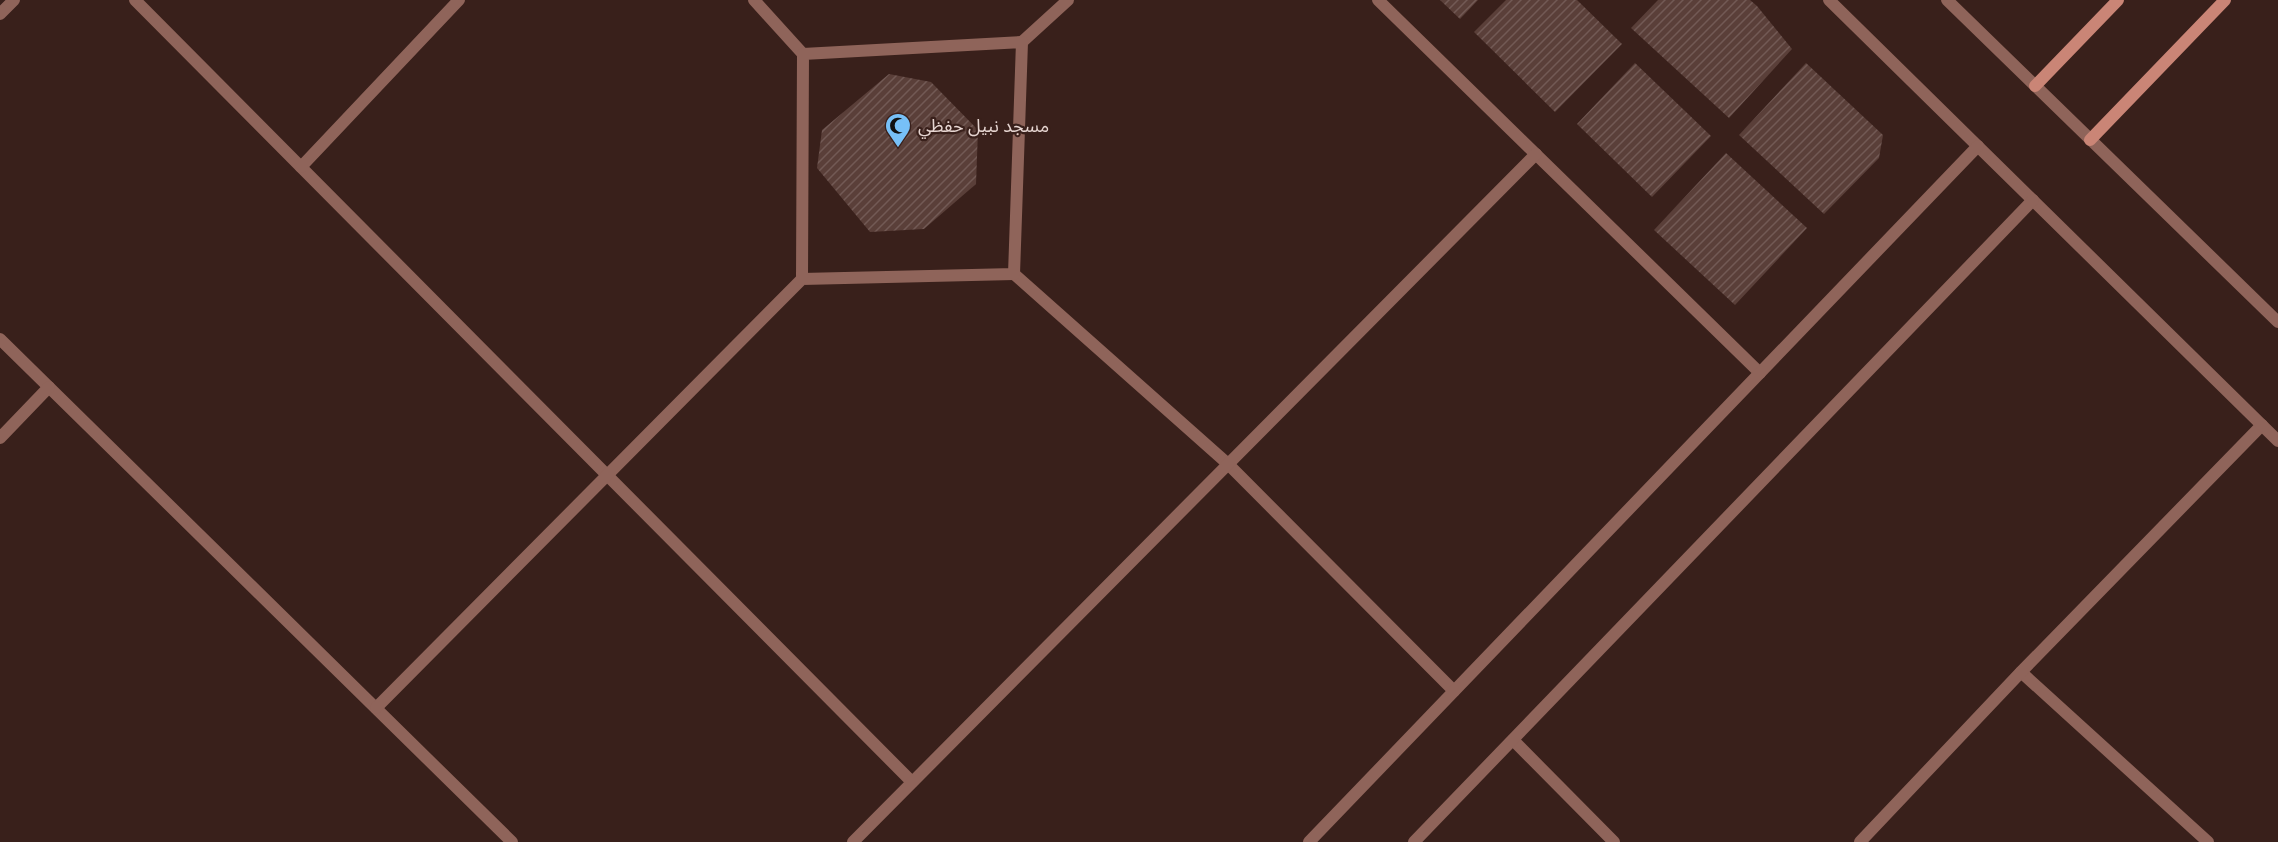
<svg xmlns="http://www.w3.org/2000/svg" width="2278" height="842" font-family="Roboto,'Noto Sans Arabic',sans-serif">
	<style>
		.building { fill: url(#building-hatch) }
		.lines { fill: none; stroke-linecap: round; stroke-linejoin: round }
		.minor { stroke: #8f645a; stroke-width: 12 }
		.tertiary { stroke: #8f645a; stroke-width: 12 }
		.secondary { stroke: #ca8576; stroke-width: 12 }
		.labels { text-anchor: middle; stroke-width: 4.5; stroke-linejoin: round; paint-order: stroke }
		.poi-label { font-size: 18px; fill: #e6d5d1; stroke: #39201b; text-anchor: start }
	</style>
	<defs>
		<pattern id="building-hatch" width="6" height="6" patternUnits="userSpaceOnUse" patternTransform="scale(1.5)"><rect width="6" height="6" fill="#5a3f39"/><path d="M-1 1l2-2M0 6l6-6M5 7l2-2" fill="none" stroke="#725a55"/></pattern>
	</defs>
	<rect width="100%" height="100%" fill="#39201b"/>
	<g class="building">
		<polygon points="1440,0 1478,0 1460,19"/>
		<polygon points="1506,0 1577,0 1622,44 1555,112 1474,32"/>
		<polygon points="1658,0 1750,0 1757,6 1792,49 1729,118 1631,28"/>
		<polygon points="1635,63 1711,136 1652,197 1577,124"/>
		<polygon points="1806,63 1883,135 1879,158 1824,214 1739,135"/>
		<polygon points="889,74 931,82 978,130 976,184 924,229 870,232 817,168 822,130"/>
		<polygon points="1726,153 1807,228 1735,305 1654,230"/>
	</g>
	<g class="lines">
		<g class="minor">
			<polyline points="135,0 912,782"/>
			<polyline points="754,0 803,54"/>
			<polyline points="1378,0 1760,373"/>
			<polyline points="0,14 14,0"/>
			<polyline points="1022,42 1068,0"/>
			<polyline points="301,167 459,0"/>
			<polyline points="1014,274 1228,464 1454,691"/>
			<polyline points="0,339 512,842"/>
			<polyline points="0,438 49,387"/>
			<polyline points="2021,672 2208,842"/>
			<polyline points="376,708 802,279 1014,274 1022,42 803,54 802,279"/>
			<polyline points="1513,740 1614,842"/>
			<polyline points="853,842 1536,154"/>
			<polyline points="1860,842 2021,672 2262,425"/>
		</g>
		<g class="tertiary">
			<polyline points="1829,0 2278,441"/>
			<polyline points="1947,0 2278,322"/>
			<polyline points="1309,842 1978,146"/>
			<polyline points="1414,842 2033,200"/>
		</g>
		<g class="secondary">
			<polyline points="2035,86 2118,0"/>
			<polyline points="2090,140 2225,0"/>
		</g>
	</g>
	<defs>
		<symbol id="mosque-pin" viewBox="-11 -11 22 30"><path d="M0 17L-7.5 6A9.5 9.5 0 1 1 7.5 6Z" fill="#77c0f7" stroke="#39201b"/><path d="M3.5-4.9A6 6 0 1 0 3.5 4.9A5 5 0 1 1 3.5-4.9Z" fill="#111"/></symbol>
	</defs>
	<g fill-rule="evenodd">
		<use href="#mosque-pin" x="883" y="111" width="30" height="40"/>
	</g>
	<g class="labels">
		<g class="poi-label">
			<text x="918" y="132">مسجد نبيل حفظي</text>
		</g>
	</g>
</svg>
